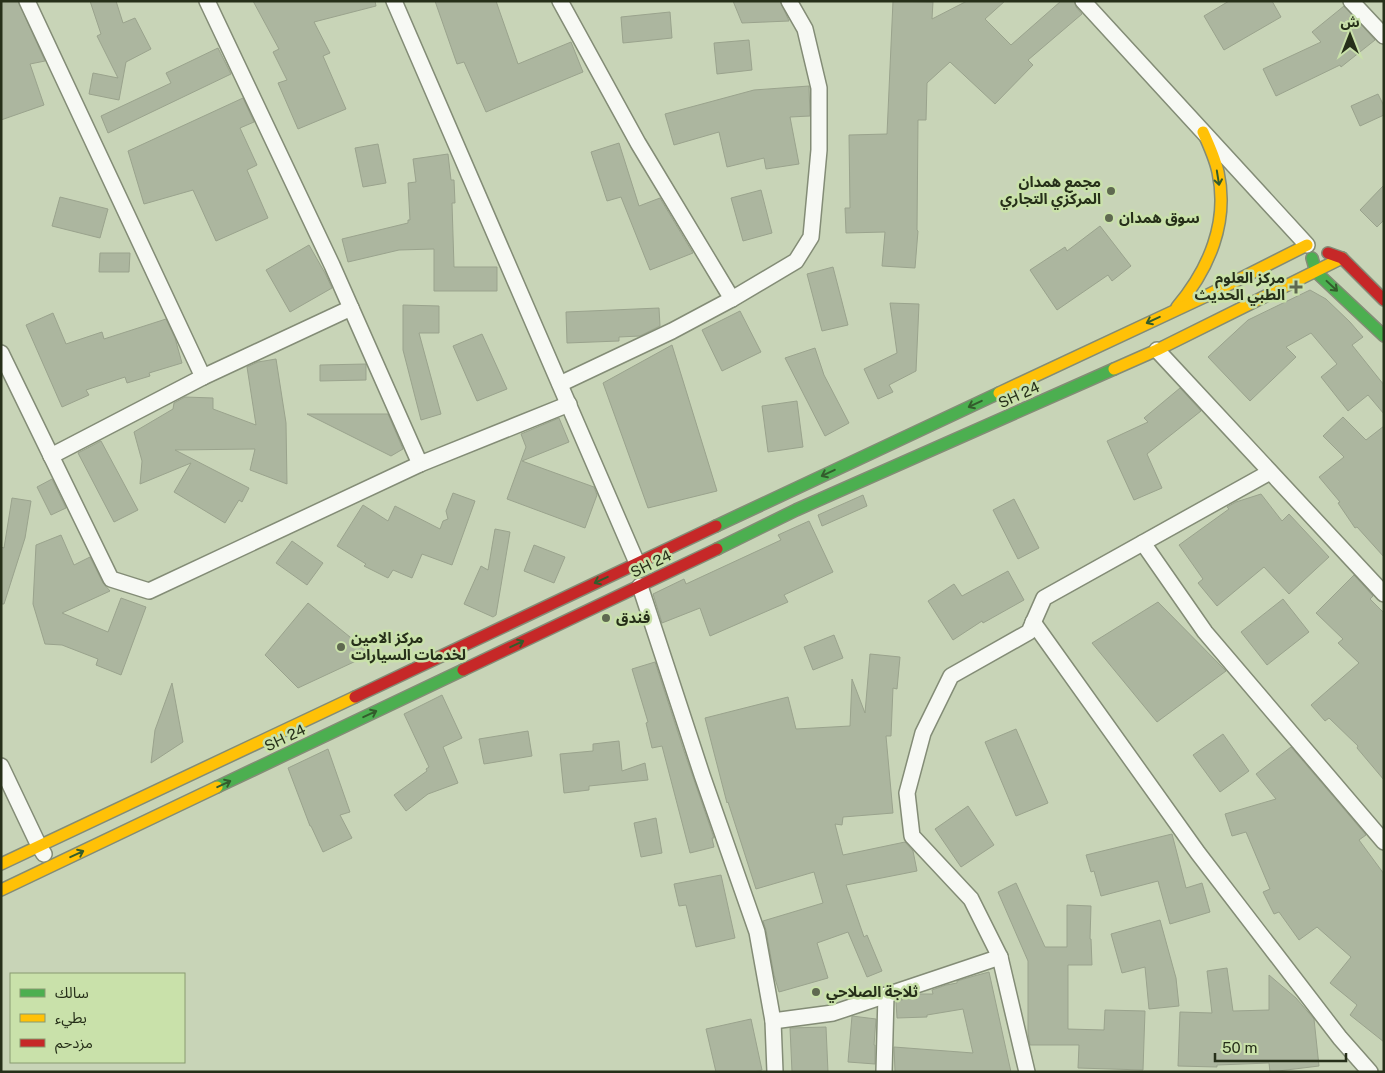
<svg xmlns="http://www.w3.org/2000/svg" width="1385" height="1073" font-family="'Public Sans','Noto Sans Arabic',sans-serif">
	<style>
		.building { fill: #acb69f; stroke: #9aa38d }
		.lines { fill: none; stroke-linecap: round; stroke-linejoin: round }
		.street-casing { stroke: #838c76; stroke-width: 18 }
		.fast-casing { stroke: #838c76; stroke-width: 14 }
		.slow-casing { stroke: #838c76; stroke-width: 14 }
		.jam-casing { stroke: #838c76; stroke-width: 14 }
		.street { stroke: #f7f9f4; stroke-width: 15 }
		.fast { stroke: #4caf50; stroke-width: 11 }
		.slow { stroke: #ffc107; stroke-width: 11 }
		.jam { stroke: #c62828; stroke-width: 11 }
		.oneway { stroke: #335c2c }
		.poi-dot { fill: #5f6950; stroke: #c9e1aa; stroke-width: 2 }
		.labels { text-anchor: middle; stroke-width: 5; stroke-linejoin: round; paint-order: stroke }
		.poi-label { font-size: 15px; font-weight: bold; fill: #262f19; stroke: #c9e1aa; text-anchor: start }
		.street-label { font-size: 15px; fill: #262f19; stroke: #c9e1aa }
	</style>
	<rect width="100%" height="100%" fill="#c8d4b7"/>
	<g class="building">
		<polygon points="1,1 18,1 45,61 30,64 44,105 1,120"/>
		<polygon points="90,1 116,1 123,23 135,18 151,49 126,62 119,100 89,94 93,73 118,78 97,36 101,34"/>
		<polygon points="253,1 375,1 376,6 314,22 330,53 323,56 346,109 298,129 278,83 287,80 273,52 279,49"/>
		<polygon points="435,1 496,1 518,64 571,42 583,72 486,112 464,62 457,64"/>
		<polygon points="733,1 780,1 789,21 742,23"/>
		<polygon points="893,1 933,2 932,19 967,1 1005,1 985,19 1011,45 1061,1 1074,1 1076,7 1082,14 1028,60 1033,65 995,104 950,62 927,83 926,120 918,120 917,230 918,231 915,268 882,266 885,232 846,233 845,208 850,208 849,135 887,134"/>
		<polygon points="1229,1 1272,1 1281,17 1224,50 1204,16"/>
		<polygon points="1344,6 1375,40 1341,67 1340,65 1276,96 1263,69 1321,42 1312,32"/>
		<polygon points="670,12 672,38 623,43 621,17"/>
		<polygon points="749,40 752,70 717,74 714,43"/>
		<polygon points="218,48 231,74 108,133 101,116 171,83 166,73"/>
		<polygon points="809,86 810,116 790,117 799,164 766,169 764,158 727,167 719,132 674,145 665,114 754,90"/>
		<polygon points="1378,94 1384,106 1384,115 1360,126 1351,106"/>
		<polygon points="243,98 254,122 240,128 257,165 247,170 268,218 216,241 193,190 144,204 128,151"/>
		<polygon points="619,143 639,206 660,198 693,253 650,270 621,197 607,201 591,152"/>
		<polygon points="378,144 386,183 363,187 355,148"/>
		<polygon points="448,154 451,180 454,180 455,203 452,203 454,267 497,267 497,291 434,291 434,249 399,250 348,262 342,239 408,223 408,220 410,220 408,183 416,182 413,159"/>
		<polygon points="1384,185 1384,220 1377,227 1360,210"/>
		<polygon points="761,190 772,233 743,241 731,198"/>
		<polygon points="60,197 108,209 100,238 52,226"/>
		<polygon points="1100,226 1131,266 1112,281 1108,275 1057,310 1030,270 1065,247 1067,251"/>
		<polygon points="309,245 325,273 332,288 290,312 266,270"/>
		<polygon points="100,253 130,253 129,272 99,272"/>
		<polygon points="833,267 848,325 822,331 807,274"/>
		<polygon points="1310,290 1326,299 1350,322 1363,337 1352,345 1384,385 1384,414 1368,395 1348,411 1321,377 1337,364 1311,333 1286,347 1296,357 1250,401 1208,357 1248,320"/>
		<polygon points="890,303 919,304 916,371 889,385 893,392 878,399 864,369 897,353"/>
		<polygon points="403,305 439,306 439,333 419,333 441,414 421,420 403,350"/>
		<polygon points="659,308 660,326 640,336 619,337 619,341 567,343 566,312"/>
		<polygon points="740,311 761,352 722,371 702,330"/>
		<polygon points="53,313 66,344 102,332 104,339 166,319 175,338 182,363 149,373 150,376 127,383 125,377 86,390 89,395 62,407 26,325"/>
		<polygon points="482,334 507,389 477,401 453,346"/>
		<polygon points="672,345 717,491 648,508 603,383"/>
		<polygon points="815,348 824,375 849,423 825,436 785,358"/>
		<polygon points="276,359 286,423 287,484 250,470 255,449 175,450 249,488 242,502 239,500 225,523 174,492 191,463 140,484 142,461 134,432 173,409 174,403 185,397 213,398 213,409 256,425 247,367 258,362"/>
		<polygon points="366,364 366,380 320,381 320,365"/>
		<polygon points="1180,388 1201,411 1147,454 1162,488 1134,500 1107,441 1148,422 1144,418"/>
		<polygon points="797,401 803,447 768,452 762,406"/>
		<polygon points="307,414 388,414 403,449 391,456"/>
		<polygon points="1343,417 1366,440 1384,426 1384,557 1357,527 1355,528 1338,503 1340,502 1319,477 1344,457 1323,436"/>
		<polygon points="559,418 569,442 522,461 594,487 597,495 585,528 507,499 526,447 521,434"/>
		<polygon points="101,441 138,510 114,522 78,453"/>
		<polygon points="52,479 66,508 51,515 37,487"/>
		<polygon points="453,493 475,501 452,565 422,554 412,578 393,570 388,578 364,566 366,564 337,546 363,505 388,521 395,506 440,529 443,521 448,519 446,511"/>
		<polygon points="1261,494 1282,521 1289,514 1329,557 1289,594 1264,567 1217,606 1198,583 1203,579 1179,545 1229,509 1227,507 1236,502"/>
		<polygon points="863,495 867,506 822,526 818,515"/>
		<polygon points="12,498 31,501 25,538 4,604 1,604 1,547 4,548"/>
		<polygon points="1014,499 1039,548 1018,559 993,510"/>
		<polygon points="809,521 833,572 784,595 788,602 710,636 700,608 662,623 653,594 684,579 686,584 781,540 778,535"/>
		<polygon points="495,529 510,532 496,615 493,617 464,604 481,566 488,570"/>
		<polygon points="61,535 74,565 90,557 103,583 110,591 62,613 108,632 121,598 146,607 121,675 96,665 98,659 62,645 45,644 33,604 36,545"/>
		<polygon points="292,541 323,563 307,585 276,563"/>
		<polygon points="534,545 565,557 554,583 524,571"/>
		<polygon points="1008,571 1024,600 983,623 982,621 953,640 928,601 954,584 962,596"/>
		<polygon points="1354,575 1373,596 1370,599 1384,613 1384,780 1357,748 1358,746 1329,718 1325,721 1311,705 1359,663 1338,643 1343,639 1316,613"/>
		<polygon points="1283,599 1309,632 1267,665 1241,632"/>
		<polygon points="1158,602 1226,671 1157,722 1092,643"/>
		<polygon points="308,603 371,654 298,688 265,655"/>
		<polygon points="834,635 843,658 813,670 804,647"/>
		<polygon points="870,654 900,657 897,689 893,688 891,736 886,736 893,813 843,817 842,825 835,824 843,855 905,842 913,851 917,871 846,885 864,937 867,935 882,971 867,977 848,932 817,943 828,978 779,992 774,975 766,930 763,921 823,903 814,872 756,889 728,802 727,803 705,718 788,697 796,729 850,726 852,679 865,713"/>
		<polygon points="655,662 684,751 714,838 712,838 714,847 690,853 662,746 652,748 646,723 648,722 632,669"/>
		<polygon points="172,683 183,742 151,763 155,730"/>
		<polygon points="442,695 462,738 443,747 458,783 428,794 406,811 394,795 427,771 426,769 429,767 404,714"/>
		<polygon points="1016,729 1048,803 1016,816 985,742"/>
		<polygon points="528,731 532,756 484,764 479,739"/>
		<polygon points="1223,734 1249,771 1220,792 1193,755"/>
		<polygon points="619,741 622,771 645,763 648,780 589,786 589,790 564,793 560,754 593,751 593,744"/>
		<polygon points="1291,747 1366,835 1359,840 1384,874 1384,1042 1350,1015 1357,1005 1330,983 1351,957 1317,927 1299,940 1279,912 1274,914 1263,892 1270,889 1246,832 1232,836 1225,814 1276,799 1256,774"/>
		<polygon points="328,749 350,812 340,815 352,838 323,852 311,826 310,826 288,768"/>
		<polygon points="968,806 994,845 961,867 935,829"/>
		<polygon points="656,818 662,853 641,857 634,823"/>
		<polygon points="1172,834 1186,888 1202,883 1210,912 1170,924 1158,881 1101,896 1094,871 1091,872 1086,855"/>
		<polygon points="721,875 735,938 696,947 686,905 679,906 674,884"/>
		<polygon points="1016,883 1045,947 1067,947 1067,905 1091,906 1090,939 1091,939 1092,965 1068,965 1068,1029 1104,1030 1105,1010 1145,1011 1143,1070 1078,1068 1079,1045 1030,1045 1028,1033 1028,961 998,892"/>
		<polygon points="1160,920 1176,978 1179,1006 1149,1009 1145,967 1122,973 1111,934"/>
		<polygon points="1227,968 1233,1011 1269,1010 1269,975 1296,998 1314,1019 1319,1066 1270,1072 1269,1063 1217,1065 1217,1067 1178,1066 1180,1012 1212,1013 1207,971"/>
		<polygon points="989,972 1011,1072 895,1072 894,1047 973,1053 963,1009 927,1015 927,1017 897,1018 896,1002 919,994 933,994 932,990 946,985 957,983 957,981 974,976"/>
		<polygon points="852,1016 876,1019 874,1045 875,1045 875,1064 848,1062"/>
		<polygon points="751,1019 762,1070 754,1072 716,1072 706,1029"/>
		<polygon points="826,1027 828,1072 792,1072 790,1028"/>
	</g>
	<g class="lines">
		<defs>
			<g id="street">
				<polyline points="27,1 203,377 351,308"/>
				<polyline points="207,1 332,265 420,464"/>
				<polyline points="394,1 637,563"/>
				<polyline points="560,1 638,143 732,299"/>
				<polyline points="1083,1 1307,245"/>
				<polyline points="1351,1 1384,36"/>
				<polyline points="1157,350 1384,594"/>
				<polyline points="1,353 111,579 149,591 420,464 569,404"/>
				<polyline points="560,384 672,331 732,299 796,261 811,237 819,150 819,88 805,29 789,1"/>
				<polyline points="51,456 203,377"/>
				<polyline points="1143,543 1205,632 1384,842"/>
				<polyline points="640,586 702,775 757,932 773,1021 775,1072"/>
				<polyline points="1033,622 1198,853 1340,1038 1370,1072"/>
				<polyline points="1,766 39,846 44,854"/>
				<polyline points="1000,957 1027,1072"/>
				<polyline points="773,1021 833,1013 1000,957 971,899 912,836 907,793 923,733 951,676 1029,632 1044,598 1270,472"/>
				<polyline points="884,1072 886,995"/>
			</g>
			<g id="fast">
				<polyline points="1312,258 1316,272 1384,336"/>
				<polyline points="716,526 999,393"/>
				<polyline points="717,549 796,510 1114,369"/>
				<polyline points="217,787 463,670"/>
			</g>
			<g id="slow">
				<path d="M 1177,307 C 1209,269 1229,222 1218,172 C 1215,158 1209,145 1203,132"/>
				<polyline points="1114,369 1157,350 1342,258"/>
				<polyline points="999,393 1204,297 1307,245"/>
				<polyline points="1,864 355,697"/>
				<polyline points="1,890 217,787"/>
			</g>
			<g id="jam">
				<polyline points="1328,253 1342,258 1384,300"/>
				<polyline points="463,670 717,549"/>
				<polyline points="355,697 716,526"/>
			</g>
		</defs>
		<use href="#street" class="street-casing"/>
		<use href="#fast" class="fast-casing"/>
		<use href="#slow" class="slow-casing"/>
		<use href="#jam" class="jam-casing"/>
		<use href="#street" class="street"/>
		<use href="#fast" class="fast"/>
		<use href="#slow" class="slow"/>
		<use href="#jam" class="jam"/>
	</g>
	<defs><path id="oneway-shaft" d="M-6 0H5M1.5-3L5.5 0L1.5 3" fill="none" stroke-width="1.6" stroke-linecap="round" stroke-linejoin="round" transform="scale(1.25)"/></defs>
	<g class="oneway">
		<use href="#oneway-shaft" transform="translate(1218 178) rotate(81)"/>
		<use href="#oneway-shaft" transform="translate(1332 286) rotate(43)"/>
		<use href="#oneway-shaft" transform="translate(1153 320) rotate(155)"/>
		<use href="#oneway-shaft" transform="translate(975 404) rotate(155)"/>
		<use href="#oneway-shaft" transform="translate(828 473) rotate(155)"/>
		<use href="#oneway-shaft" transform="translate(601 580) rotate(155)"/>
		<use href="#oneway-shaft" transform="translate(517 644) rotate(-25)"/>
		<use href="#oneway-shaft" transform="translate(370 714) rotate(-25)"/>
		<use href="#oneway-shaft" transform="translate(224 784) rotate(-25)"/>
		<use href="#oneway-shaft" transform="translate(77 854) rotate(-25)"/>
	</g>
	<g class="poi-dot">
		<circle cx="1111" cy="191" r="5"/>
		<circle cx="1109" cy="218" r="5"/>
		<path d="M1293.5 279.5h5v5h5v5h-5v5h-5v-5h-5v-5h5z"/>
		<circle cx="606" cy="618" r="5"/>
		<circle cx="341" cy="647" r="5"/>
		<circle cx="816" cy="992" r="5"/>
	</g>
	<g class="labels">
		<g class="poi-label">
			<text x="1101" y="187" text-anchor="end">مجمع همدان<tspan x="1101" dy="17">المركزي التجاري</tspan></text>
			<text x="1119" y="223">سوق همدان</text>
			<text x="1285" y="283" text-anchor="end">مركز العلوم<tspan x="1285" dy="17">الطبي الحديث</tspan></text>
			<text x="616" y="623">فندق</text>
			<text x="351" y="643">مركز الامين<tspan x="351" dy="17">لخدمات السيارات</tspan></text>
			<text x="826" y="997">ثلاجة الصلاحي</text>
		</g>
		<g class="street-label">
			<text transform="translate(1019 395) rotate(-24)" y="5">SH 24</text>
			<text transform="translate(651 564) rotate(-26)" y="5">SH 24</text>
			<text transform="translate(285 738) rotate(-25)" y="5">SH 24</text>
		</g>
	</g>
	<rect width="1385" height="1073" fill="none" stroke="#262f19" stroke-width="5"/>
	<rect x="10" y="973" width="175" height="90" fill="#c9e1aa" stroke="#889a70"/>
	<rect x="20" y="989" width="25" height="8" fill="#4caf50" stroke="#889a70"/>
	<text x="55" y="998" font-size="15" fill="#262f19">سالك</text>
	<rect x="20" y="1014" width="25" height="8" fill="#ffc107" stroke="#889a70"/>
	<text x="55" y="1023" font-size="15" fill="#262f19">بطيء</text>
	<rect x="20" y="1039" width="25" height="8" fill="#c62828" stroke="#889a70"/>
	<text x="55" y="1048" font-size="15" fill="#262f19">مزدحم</text>
	<g transform="translate(1350 35)" stroke="#c9e1aa" stroke-width="4" paint-order="stroke">
	<path d="M0-4L9 19L0 12L-9 19Z" fill="#262f19"/>
	<text y="-8" font-size="14" font-weight="bold" text-anchor="middle" fill="#262f19">ش</text>
	</g>
	<path d="M1215 1053v8h131v-8" fill="none" stroke="#262f19" stroke-width="2.5"/>
	<text x="1222" y="1053" font-size="15" fill="#262f19" stroke="#c9e1aa" stroke-width="4" paint-order="stroke">50 m</text>
</svg>
